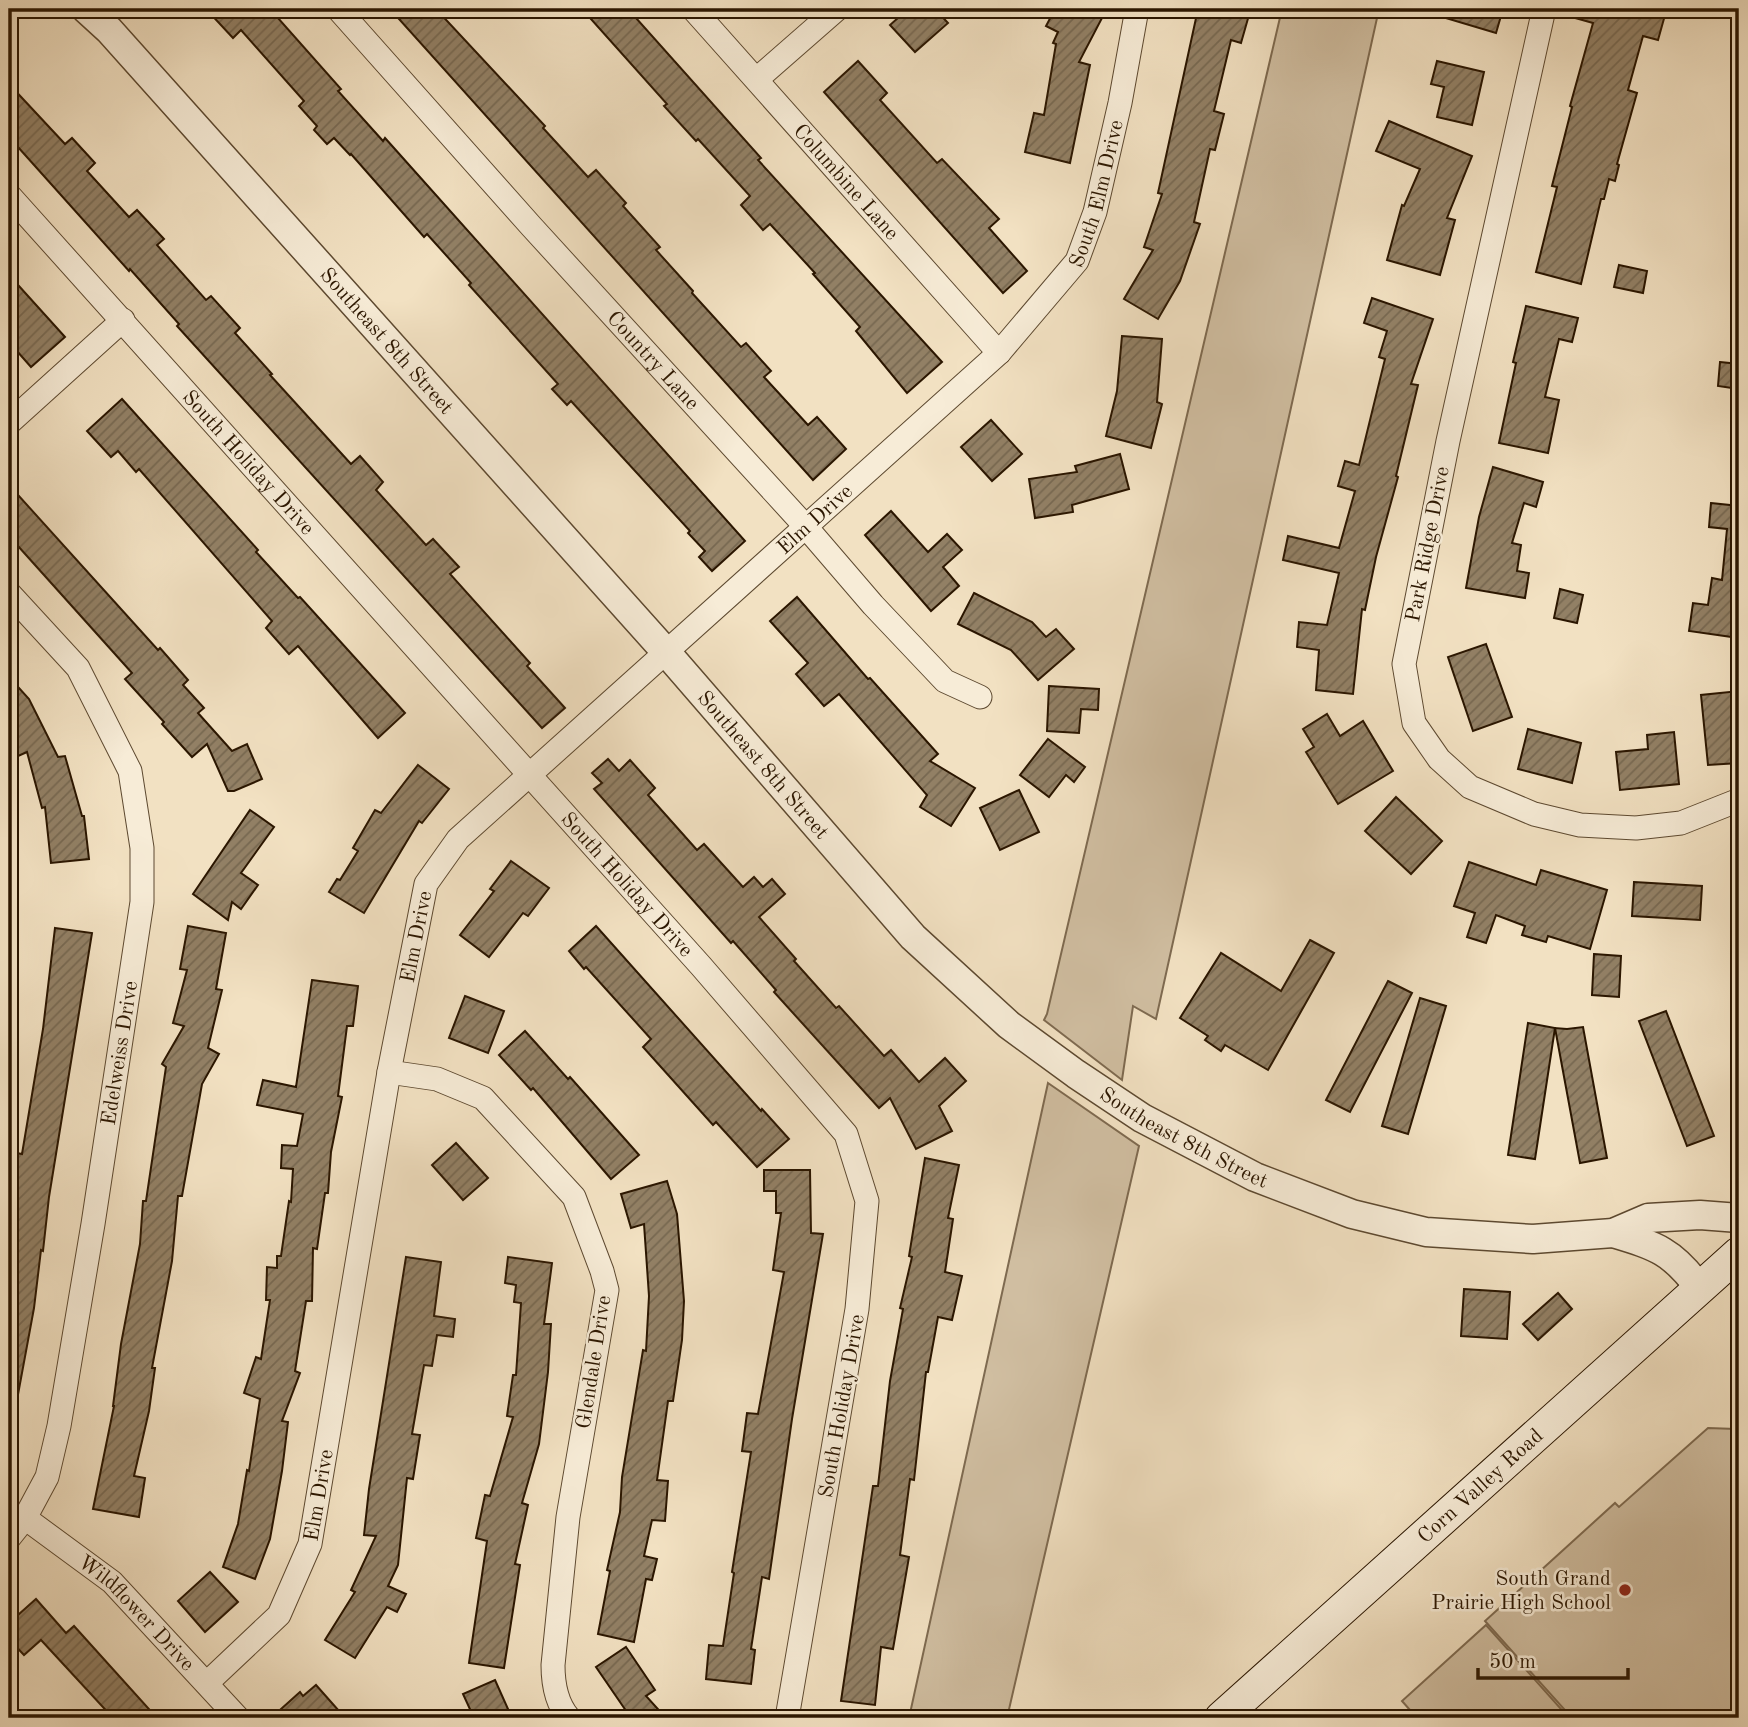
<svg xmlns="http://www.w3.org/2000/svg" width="1748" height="1727" font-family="'Old Standard TT',serif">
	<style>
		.green { fill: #d0bea1; stroke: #7e6a50; stroke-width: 2 }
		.building { fill: url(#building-hatch); stroke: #2b1600; stroke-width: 2 }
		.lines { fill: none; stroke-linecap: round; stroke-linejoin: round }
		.minor-casing { stroke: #5d4930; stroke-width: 25 }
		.tertiary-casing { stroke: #5d4930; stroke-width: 31 }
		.secondary-casing { stroke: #2b1600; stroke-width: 34 }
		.minor { stroke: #f7ecd7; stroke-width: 23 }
		.tertiary { stroke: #f7ecd7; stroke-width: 28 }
		.secondary { stroke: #f7ecd7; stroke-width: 32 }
		.poi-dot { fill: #8f2418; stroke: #f7ecd7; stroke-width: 2.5 }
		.labels { text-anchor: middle; stroke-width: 5; stroke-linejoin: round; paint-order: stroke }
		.street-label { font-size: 21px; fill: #2b1600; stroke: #f7ecd7 }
		.poi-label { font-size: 21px; fill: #2b1600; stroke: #f7ecd7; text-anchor: end }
	</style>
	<defs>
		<pattern id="building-hatch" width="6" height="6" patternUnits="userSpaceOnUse" patternTransform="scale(1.75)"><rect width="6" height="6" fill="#928065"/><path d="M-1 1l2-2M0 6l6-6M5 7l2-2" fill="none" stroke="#776851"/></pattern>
	</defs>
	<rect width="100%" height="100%" fill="#f2e1c2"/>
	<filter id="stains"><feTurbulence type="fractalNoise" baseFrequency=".00286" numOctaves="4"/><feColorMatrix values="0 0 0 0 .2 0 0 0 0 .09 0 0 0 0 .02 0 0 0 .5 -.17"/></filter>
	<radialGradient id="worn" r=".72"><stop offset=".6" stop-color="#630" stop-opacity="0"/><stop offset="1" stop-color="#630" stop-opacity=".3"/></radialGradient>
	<g class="green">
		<polygon points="1282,9 1379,9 1156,1019 1133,1006 1122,1080 1044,1020 1047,1014"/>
		<polygon points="1048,1083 1139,1146 1007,1718 909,1718"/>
		<polygon points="1708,1428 1736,1429 1739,1433 1739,1718 1572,1718 1485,1621 1615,1503 1619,1507"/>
		<polygon points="1486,1625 1569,1718 1417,1718 1402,1701"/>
	</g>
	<g class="building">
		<polygon points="206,9 270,9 341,89 338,91 383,141 385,138 745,541 712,571 699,557 705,551 688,533 690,531 571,401 567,405 552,389 558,384 469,285 471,283 427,234 424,237 351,154 350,155 334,138 327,144 314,130 317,126 299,106 304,101 241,30 233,38"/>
		<polygon points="390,9 436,9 545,126 543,128 588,177 596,170 626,203 623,206 660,247 656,250 693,291 692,293 741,347 746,343 771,371 764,377 808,425 817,417 846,449 813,480"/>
		<polygon points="582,9 628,9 761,158 758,160 942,362 907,393 856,331 860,327 813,274 815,273 770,224 763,230 741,205 750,196 698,139 696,141 664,106 667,104"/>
		<polygon points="908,9 935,9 948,23 915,52 890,25"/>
		<polygon points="1055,9 1084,9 1102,18 1079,62 1090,65 1070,163 1025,152 1034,113 1044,115 1056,44 1053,43 1058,32 1046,26"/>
		<polygon points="1198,9 1240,9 1239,12 1249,15 1241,43 1231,40 1214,111 1224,114 1215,150 1210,149 1194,222 1200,224 1180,281 1158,319 1124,299 1153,250 1144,247 1162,194 1158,193"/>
		<polygon points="1429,9 1503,9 1496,33 1429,13"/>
		<polygon points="1562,9 1643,9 1665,15 1658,40 1643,36 1628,90 1637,93 1617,164 1619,165 1615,181 1609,179 1604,199 1601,199 1581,284 1536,272 1557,187 1552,186 1572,107 1570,106 1593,23 1561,14"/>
		<polygon points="858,61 887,93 880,100 937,163 942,159 999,219 989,228 1027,271 1003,293 824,92"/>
		<polygon points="1437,61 1484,72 1472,125 1437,117 1444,87 1431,84"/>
		<polygon points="9,84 65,144 72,138 95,163 87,171 129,217 137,210 164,239 157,245 206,300 211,296 240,328 235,333 272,374 270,375 351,464 360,456 383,482 376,490 426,545 433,539 459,567 450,574 530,663 527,666 565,708 542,728 177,326 179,324 130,269 129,271 9,137"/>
		<polygon points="1389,121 1472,156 1447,218 1455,220 1440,275 1387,260 1402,205 1404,206 1420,169 1376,151"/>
		<polygon points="1619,265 1647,271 1643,293 1614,287"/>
		<polygon points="9,275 65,337 31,367 9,342"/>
		<polygon points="1372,298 1433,319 1411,384 1418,385 1396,476 1398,477 1376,557 1365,610 1362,609 1353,694 1316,690 1319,650 1297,647 1299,622 1327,625 1339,573 1283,560 1288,536 1339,548 1355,491 1338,486 1345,461 1359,465 1385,359 1379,357 1387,331 1364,323"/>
		<polygon points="1526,306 1578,318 1572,342 1559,339 1545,397 1559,400 1548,453 1499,443 1516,363 1513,362"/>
		<polygon points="1122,336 1162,339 1157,402 1162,404 1151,448 1106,436 1117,391"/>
		<polygon points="1720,362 1739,364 1739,389 1718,386"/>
		<polygon points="122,399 258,550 256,552 298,598 300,597 405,713 378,738 298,646 289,654 266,628 272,621 139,469 136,472 118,451 111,457 87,431"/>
		<polygon points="991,420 1022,454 992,481 961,447"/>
		<polygon points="1120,454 1129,489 1072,505 1073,512 1035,518 1029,479 1077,472 1075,466"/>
		<polygon points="1493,467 1543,482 1536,507 1524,503 1512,543 1521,545 1517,571 1529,573 1525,598 1466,588 1479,517"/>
		<polygon points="9,485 158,650 160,648 188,680 183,685 204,708 198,713 232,751 247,744 262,779 234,791 228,791 207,744 192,757 162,724 164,722 125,679 132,673 9,536"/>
		<polygon points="1711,503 1739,506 1739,638 1689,631 1693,603 1708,605 1712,578 1722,580 1727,529 1709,527"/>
		<polygon points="891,511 928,552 947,534 962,550 943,567 959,586 931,611 865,535"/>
		<polygon points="1560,589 1583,595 1577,623 1554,618"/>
		<polygon points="974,593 1032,622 1046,637 1056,629 1074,649 1038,680 1011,650 958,624"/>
		<polygon points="797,597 868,679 870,678 938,754 930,761 975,788 951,826 920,807 927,795 839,694 824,706 796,674 808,663 770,621"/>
		<polygon points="1486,644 1512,717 1473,731 1448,657"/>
		<polygon points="9,677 29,699 58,757 65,756 82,816 84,816 89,859 51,863 45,807 42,808 27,752 16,757 9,742"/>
		<polygon points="1049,686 1099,689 1098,710 1081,709 1079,733 1047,731"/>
		<polygon points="1739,691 1739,763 1708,765 1701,695"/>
		<polygon points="1327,714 1340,736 1363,721 1393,771 1338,804 1306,752 1314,747 1303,729"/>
		<polygon points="1528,729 1581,743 1572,783 1518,769"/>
		<polygon points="1674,732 1679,784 1620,790 1616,752 1648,749 1647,735"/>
		<polygon points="1048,739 1085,767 1074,782 1066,775 1049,797 1020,775"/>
		<polygon points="608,759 619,771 630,760 655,788 648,795 697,850 704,844 743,887 754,877 763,887 772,879 785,894 759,917 796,959 794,961 836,1008 839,1006 884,1056 891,1050 919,1082 945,1058 966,1081 939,1106 952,1131 916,1149 890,1098 879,1108 774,992 776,990 733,941 731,943 594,789 602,783 592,773"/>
		<polygon points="418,765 449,789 422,823 419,821 364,913 329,892 337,879 340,880 358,851 353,848 375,810 381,813"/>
		<polygon points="1019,790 1039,832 1000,850 980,808"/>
		<polygon points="1396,797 1442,841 1411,874 1365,831"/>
		<polygon points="250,810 274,827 241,873 258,885 241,909 232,902 228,920 193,894"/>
		<polygon points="511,861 549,888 528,916 523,913 489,957 460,935 494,891 490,889"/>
		<polygon points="1469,862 1536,885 1541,870 1607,890 1590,949 1548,936 1546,942 1522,935 1525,926 1496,915 1486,943 1467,937 1475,913 1454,906"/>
		<polygon points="1634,882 1702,886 1700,920 1632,916"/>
		<polygon points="188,926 226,933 216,989 222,990 208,1048 219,1054 202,1084 182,1196 178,1196 172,1261 152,1368 155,1368 149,1411 134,1476 145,1478 139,1517 93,1509 114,1406 113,1406 121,1344 140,1244 143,1201 146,1201 166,1067 162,1064 184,1026 173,1023 187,970 180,969"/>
		<polygon points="596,926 761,1111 762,1109 789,1139 757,1167 716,1122 713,1125 643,1047 651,1039 586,967 584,969 569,951"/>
		<polygon points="55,928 92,933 49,1197 43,1251 41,1250 34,1308 17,1400 9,1399 9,1221 12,1191 9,1190 9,1164 11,1152 22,1154 43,1029"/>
		<polygon points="1310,940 1334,953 1268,1070 1225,1045 1221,1051 1205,1040 1208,1036 1180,1018 1221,953 1281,991"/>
		<polygon points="1594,954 1621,956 1619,997 1592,995"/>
		<polygon points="312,980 358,986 353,1026 347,1026 338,1096 342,1097 331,1152 328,1193 325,1193 317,1249 313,1248 312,1301 306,1301 295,1371 300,1373 282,1421 288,1422 282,1471 270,1539 255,1579 223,1567 238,1524 247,1470 249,1471 260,1399 244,1393 256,1357 261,1359 270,1300 266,1300 267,1267 277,1268 277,1256 281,1256 289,1201 291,1202 293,1169 281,1168 282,1145 297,1146 303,1114 257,1105 263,1080 296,1087"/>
		<polygon points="1388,981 1412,993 1350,1112 1326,1100"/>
		<polygon points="465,996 504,1011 488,1053 449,1038"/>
		<polygon points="1420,998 1446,1006 1408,1134 1382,1126"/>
		<polygon points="1666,1011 1714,1136 1687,1146 1639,1021"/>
		<polygon points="1528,1023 1555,1028 1535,1159 1508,1155"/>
		<polygon points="1583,1027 1607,1158 1580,1163 1555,1028 1567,1029"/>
		<polygon points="525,1031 568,1079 570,1077 639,1155 611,1179 533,1088 531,1090 499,1055"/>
		<polygon points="456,1143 488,1178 463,1200 432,1165"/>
		<polygon points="925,1158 959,1165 948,1218 953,1219 945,1272 962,1276 952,1320 938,1317 928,1372 926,1372 914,1480 910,1479 900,1555 909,1557 893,1649 881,1647 875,1705 841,1701 873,1486 878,1486 890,1381 903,1309 900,1308 912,1257 909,1256"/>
		<polygon points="764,1170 810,1170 811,1233 823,1234 792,1419 769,1579 762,1577 751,1649 755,1650 751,1684 706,1679 709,1645 723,1646 734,1573 732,1572 751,1452 742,1451 747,1413 758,1414 784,1272 773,1270 781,1213 776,1213 776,1191 764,1191"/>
		<polygon points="667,1181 677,1214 684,1301 682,1340 673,1401 668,1401 657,1480 668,1481 665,1521 652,1520 644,1556 657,1559 652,1580 646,1579 634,1642 598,1634 610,1571 607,1570 620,1512 622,1477 643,1350 646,1351 649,1296 644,1224 631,1228 621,1194"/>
		<polygon points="406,1257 441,1262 434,1316 455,1319 453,1337 437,1335 432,1366 424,1365 412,1434 420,1435 413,1479 407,1478 398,1565 388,1586 406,1594 397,1612 387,1607 355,1658 325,1640 355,1592 351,1590 376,1536 364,1535 369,1489"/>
		<polygon points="508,1257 552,1263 544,1324 551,1324 548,1372 539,1444 522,1503 528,1505 515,1564 520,1565 504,1668 469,1663 487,1541 476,1538 485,1495 490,1496 513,1417 507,1416 513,1375 516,1375 521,1303 514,1302 516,1285 505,1283"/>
		<polygon points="1464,1289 1510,1292 1507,1339 1461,1336"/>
		<polygon points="1558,1293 1572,1309 1538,1340 1523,1324"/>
		<polygon points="210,1572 238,1602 205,1632 178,1601"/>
		<polygon points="36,1599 66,1633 74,1626 157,1718 113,1718 41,1640 24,1655 9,1639 9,1623"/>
		<polygon points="626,1647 655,1690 646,1696 666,1718 631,1718 596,1667"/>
		<polygon points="495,1680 512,1718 474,1718 463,1694"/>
		<polygon points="316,1685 339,1711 331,1718 271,1718 300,1692 303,1696"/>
	</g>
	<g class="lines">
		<defs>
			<g id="minor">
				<path id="s1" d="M 338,9 L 531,226 L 806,527 L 873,605 L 945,681 L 980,697"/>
				<path id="s2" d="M 693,9 L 999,353"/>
				<polyline points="1544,9 1448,441 1404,664 1414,723 1439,759 1470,787 1534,814 1580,825 1636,828 1681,823 1739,800"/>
				<polyline points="757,79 837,9"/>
				<path id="s3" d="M 9,195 L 701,966 L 846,1134 L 867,1201 L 857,1309 L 787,1718"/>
				<polyline points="9,423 123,320"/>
				<polyline points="9,593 78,668 130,771 142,848 142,902 93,1224 59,1426 47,1477 25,1518 9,1538"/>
				<path d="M 389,1072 L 437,1079 L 483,1098 L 574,1197 L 602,1271 L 607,1290 L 568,1517 L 553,1665 C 553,1684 556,1703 569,1718"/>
				<path id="s4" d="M 25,1518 L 112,1582 L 238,1718"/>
				<path id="s5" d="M 207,1683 L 279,1615 L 310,1544 L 389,1072 L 426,884 L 458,839 L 999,353 L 1077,261 L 1095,212 L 1120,103 L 1137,9"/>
			</g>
			<g id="tertiary">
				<path id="s6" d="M 86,9 L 109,30 L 666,652 L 913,937 L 1009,1025 L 1076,1074 L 1142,1118 L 1255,1177 L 1352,1214 L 1426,1232 L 1533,1239 L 1613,1233 L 1648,1218 L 1700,1215 L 1739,1218"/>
				<path d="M 1613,1233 C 1656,1246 1673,1251 1700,1289"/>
			</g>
			<g id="secondary">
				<path id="s7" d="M 1221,1718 L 1739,1253"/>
			</g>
		</defs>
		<use href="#minor" class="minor-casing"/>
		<use href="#tertiary" class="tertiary-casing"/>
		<use href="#secondary" class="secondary-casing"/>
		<use href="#minor" class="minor"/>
		<use href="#tertiary" class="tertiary"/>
		<use href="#secondary" class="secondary"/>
	</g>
	<circle class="poi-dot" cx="1625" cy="1590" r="7"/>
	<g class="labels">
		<g class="street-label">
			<text dy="7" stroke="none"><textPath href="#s2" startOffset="231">Columbine Lane</textPath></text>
			<text dy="7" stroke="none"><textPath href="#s5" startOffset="1820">South Elm Drive</textPath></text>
			<text dy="7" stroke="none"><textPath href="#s6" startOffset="448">Southeast 8th Street</textPath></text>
			<text dy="7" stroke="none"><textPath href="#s1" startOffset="472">Country Lane</textPath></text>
			<text dy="7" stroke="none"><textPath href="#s3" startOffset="359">South Holiday Drive</textPath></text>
			<text dy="7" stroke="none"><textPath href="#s5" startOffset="1381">Elm Drive</textPath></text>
			<text transform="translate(1427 544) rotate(-79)" y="7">Park Ridge Drive</text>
			<text dy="7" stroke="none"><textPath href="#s6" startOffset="1015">Southeast 8th Street</textPath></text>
			<text dy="7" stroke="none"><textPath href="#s3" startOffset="926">South Holiday Drive</textPath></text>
			<text dy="7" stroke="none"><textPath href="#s5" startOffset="793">Elm Drive</textPath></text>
			<text transform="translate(119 1053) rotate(-81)" y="7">Edelweiss Drive</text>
			<text dy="7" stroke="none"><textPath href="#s6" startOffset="1582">Southeast 8th Street</textPath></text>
			<text transform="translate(593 1362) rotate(-81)" y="7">Glendale Drive</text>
			<text transform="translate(841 1406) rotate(-80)" y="7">South Holiday Drive</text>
			<text dy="7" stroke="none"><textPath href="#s7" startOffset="348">Corn Valley Road</textPath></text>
			<text dy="7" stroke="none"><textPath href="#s5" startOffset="226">Elm Drive</textPath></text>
			<text dy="7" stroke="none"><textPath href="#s4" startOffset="147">Wildflower Drive</textPath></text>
		</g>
		<g class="poi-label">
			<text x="1611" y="1585">South Grand<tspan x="1611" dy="24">Prairie High School</tspan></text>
		</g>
	</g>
	<rect width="1748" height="1727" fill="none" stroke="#f2e1c2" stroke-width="35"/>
	<rect x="10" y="10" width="1727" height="1706" fill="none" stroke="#2b1600" stroke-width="3.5"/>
	<rect x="18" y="18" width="1713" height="1692" fill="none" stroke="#2b1600" stroke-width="2"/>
	<path d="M1478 1668v10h150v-10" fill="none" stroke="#2b1600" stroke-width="3.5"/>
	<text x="1489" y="1668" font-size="21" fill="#2b1600" stroke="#f7ecd7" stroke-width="5" paint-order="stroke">50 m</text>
	<rect width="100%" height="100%" filter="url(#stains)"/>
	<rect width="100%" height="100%" fill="url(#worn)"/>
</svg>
